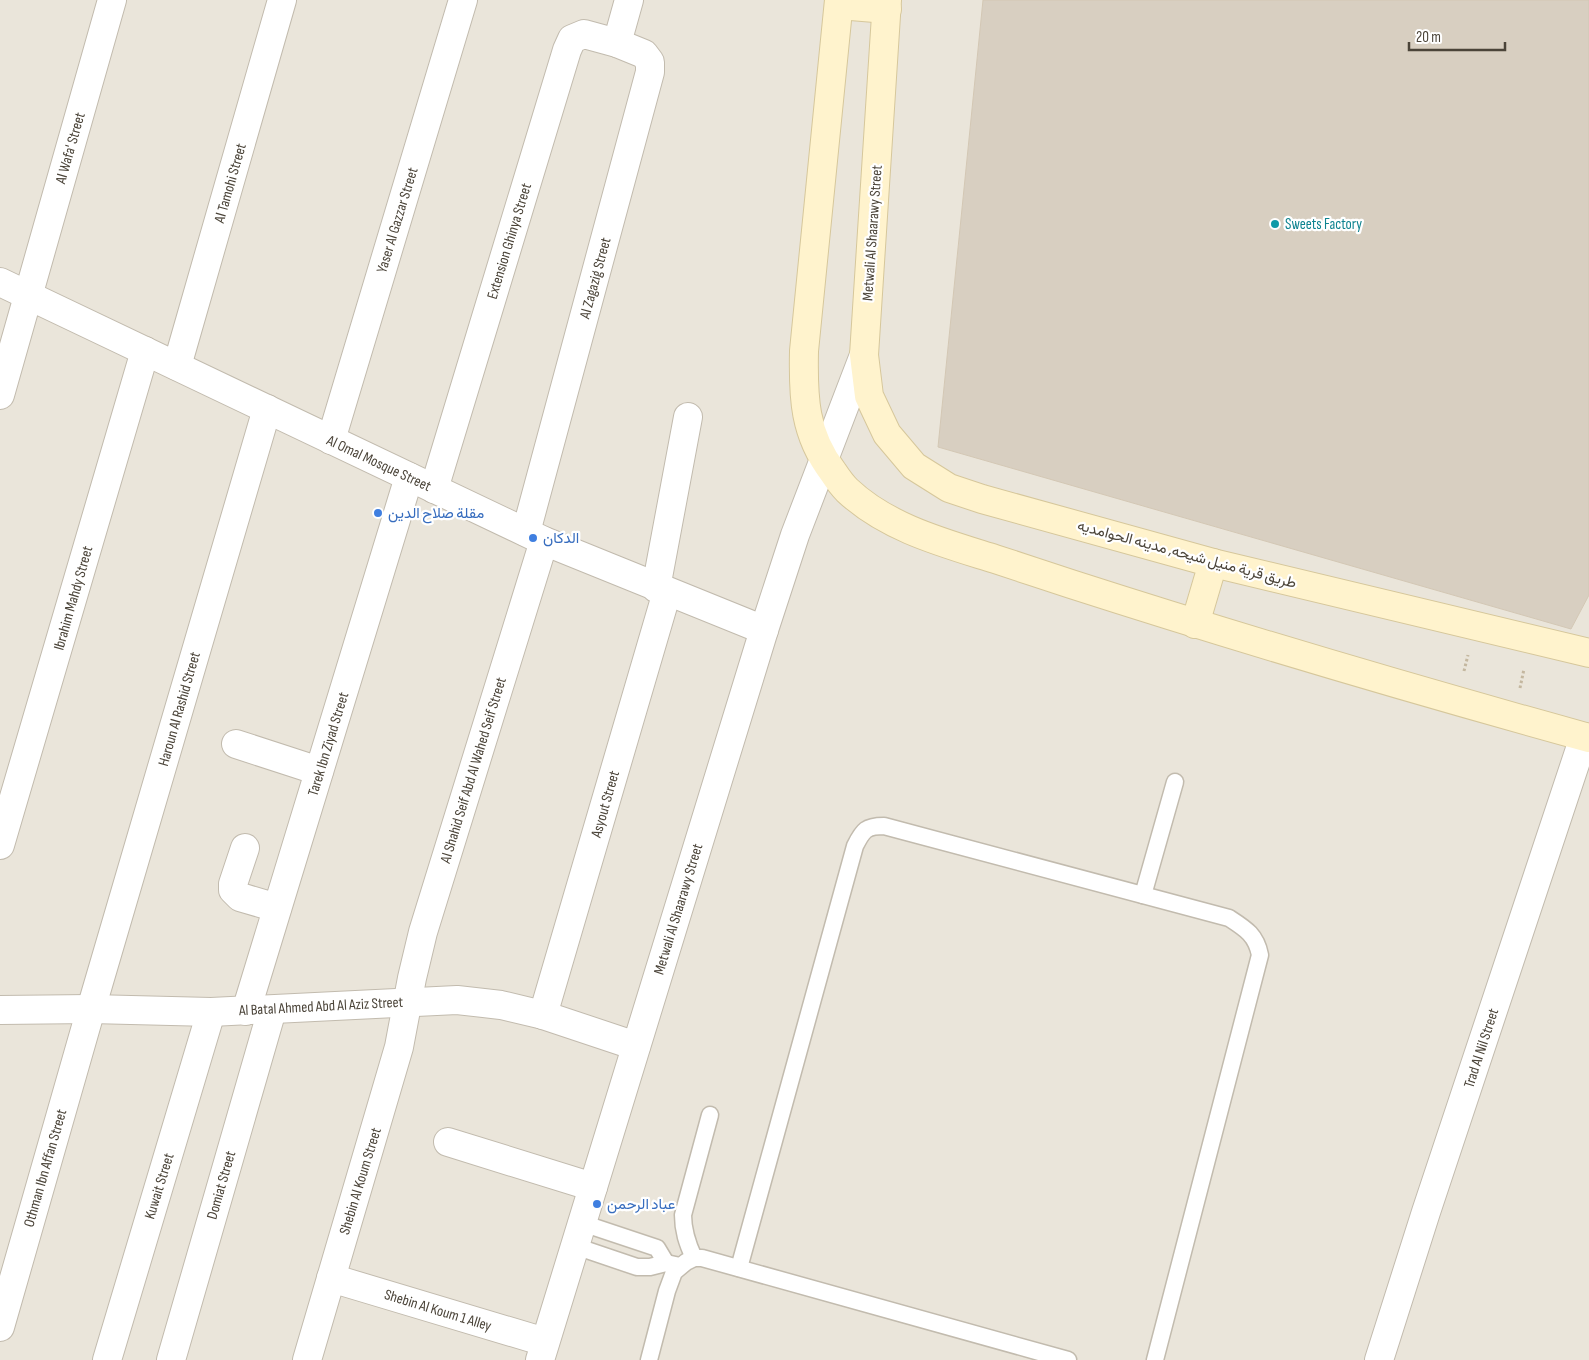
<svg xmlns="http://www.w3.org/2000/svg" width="1589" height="1360" font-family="'Sofia Sans Condensed',Vazirmatn,sans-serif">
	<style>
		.residential { fill: #eae5da }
		.building { fill: #d8cfc1; stroke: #d3c7b4 }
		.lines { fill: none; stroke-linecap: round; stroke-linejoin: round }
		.lane-casing { stroke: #c2bbae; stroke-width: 19 }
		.street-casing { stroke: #c2bbae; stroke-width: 30 }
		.secondary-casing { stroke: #d6c79b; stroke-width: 30 }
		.path { stroke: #c4b79f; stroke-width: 3; stroke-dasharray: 2.5 2.5; stroke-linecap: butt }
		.lane { stroke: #fff; stroke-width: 16 }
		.street { stroke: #fff; stroke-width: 28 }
		.secondary { stroke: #fff3cd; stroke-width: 28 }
		.culture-dot { fill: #0f9aa8; stroke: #fff; stroke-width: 2 }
		.shop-dot { fill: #3f7fe0; stroke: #fff; stroke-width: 2 }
		.labels { text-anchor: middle; stroke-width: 4.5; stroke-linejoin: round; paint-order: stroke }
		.street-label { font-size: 15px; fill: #4b4439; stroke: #fff }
		.culture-label { font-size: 15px; fill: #0d838f; stroke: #fff; text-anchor: start }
		.shop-label { font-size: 15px; fill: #366cbe; stroke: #fff; text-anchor: start }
	</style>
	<rect width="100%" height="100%" fill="#f6f3ec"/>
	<polygon class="residential" points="0,0 983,0 938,447 1571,629 1589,595 1589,1360 0,1360"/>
	<polygon class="building" points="983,0 1589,0 1589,595 1571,629 938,447"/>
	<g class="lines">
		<defs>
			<g id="lane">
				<polyline points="1143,895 1175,782"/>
				<polyline points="582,1223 657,1248 666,1263"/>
				<polyline points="575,1246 637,1267 650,1267 666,1263 680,1266"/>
				<path d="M 694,1258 C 687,1243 683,1231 683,1215 L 710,1115"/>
				<path d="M 739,1268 L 855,846 C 863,830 866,826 884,826 L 1229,918 C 1246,929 1256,935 1260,955 L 1155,1360"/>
				<polyline points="649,1360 667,1291 674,1272 686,1262 694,1258 702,1258 1068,1360"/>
			</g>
			<g id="street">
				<polyline points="617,43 629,0"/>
				<polyline points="0,282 544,541 764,630"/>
				<polyline points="177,366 282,0"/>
				<polyline points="0,395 112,0"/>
				<polyline points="331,440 463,0"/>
				<polyline points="434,489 567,50 572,39 584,34 617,43 644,54 650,62 650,72 526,532"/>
				<polyline points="656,588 688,417"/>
				<polyline points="236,744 319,771"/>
				<polyline points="0,845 145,351"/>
				<polyline points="245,848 233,884 233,890 240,897 277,908"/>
				<polyline points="0,1010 91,1009 211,1012 457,1000 501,1005 543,1015 636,1046"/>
				<polyline points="246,1011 409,477"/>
				<polyline points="543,1015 667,592"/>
				<polyline points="448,1142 593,1187"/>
				<polyline points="331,1278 545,1342"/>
				<polyline points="0,1327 91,1009 267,409"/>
				<polyline points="107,1360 211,1012"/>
				<polyline points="171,1360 272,1010"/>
				<polyline points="307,1360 399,1047 412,978 423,932 544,541"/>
				<polyline points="540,1360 764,630 795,535 864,355"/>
				<polyline points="1379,1360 1426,1212 1584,737"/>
			</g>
			<g id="secondary">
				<path d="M 839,0 L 804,351 C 803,397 804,434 833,472 C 837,478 842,485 847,490 C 887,528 944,543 995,559 C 1020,567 1046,576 1071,584 C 1242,639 1415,690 1589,738"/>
				<polyline points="887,0 864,355 869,396 887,434 914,466 949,488 982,499 1213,563 1589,653"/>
				<polyline points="839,5 887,9"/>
				<polyline points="1195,624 1213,563"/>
			</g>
		</defs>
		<use href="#lane" class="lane-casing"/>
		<use href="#street" class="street-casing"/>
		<use href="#secondary" class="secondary-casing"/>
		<g class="path">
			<polyline points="1464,671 1468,655"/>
			<polyline points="1520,688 1524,669"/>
		</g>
		<use href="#lane" class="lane"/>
		<use href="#street" class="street"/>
		<use href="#secondary" class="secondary"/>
	</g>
	<circle class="culture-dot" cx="1275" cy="224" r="5"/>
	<g class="shop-dot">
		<circle cx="378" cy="513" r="5"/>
		<circle cx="533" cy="538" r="5"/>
		<circle cx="597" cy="1204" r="5"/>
	</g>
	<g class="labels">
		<g class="street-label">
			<text transform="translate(70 148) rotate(-74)" y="5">Al Wafa' Street</text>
			<text transform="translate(230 183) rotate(-74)" y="5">Al Tamohi Street</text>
			<text transform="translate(397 220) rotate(-73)" y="5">Yaser Al Gazzar Street</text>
			<text transform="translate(872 233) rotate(-86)" y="5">Metwali Al Shaarawy Street</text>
			<text transform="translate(509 241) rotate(-73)" y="5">Extension Ghinya Street</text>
			<text transform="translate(595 278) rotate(-75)" y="5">Al Zagazig Street</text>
			<text transform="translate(379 463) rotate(25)" y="5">Al Omal Mosque Street</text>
			<text transform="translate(1187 554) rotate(15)" y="5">طريق قرية منيل شيحه, مدينه الحوامديه</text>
			<text transform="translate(73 598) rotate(-74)" y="5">Ibrahim Mahdy Street</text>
			<text transform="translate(179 709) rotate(-74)" y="5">Haroun Al Rashid Street</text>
			<text transform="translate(328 744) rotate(-73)" y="5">Tarek Ibn Ziyad Street</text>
			<text transform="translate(473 770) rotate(-73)" y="5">Al Shahid Seif Abd Al Wahed Seif Street</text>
			<text transform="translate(605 804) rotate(-74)" y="5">Asyout Street</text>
			<text transform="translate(678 909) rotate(-73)" y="5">Metwali Al Shaarawy Street</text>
			<text transform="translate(321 1006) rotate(-3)" y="5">Al Batal Ahmed Abd Al Aziz Street</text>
			<text transform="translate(1481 1048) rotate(-72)" y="5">Trad Al Nil Street</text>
			<text transform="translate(45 1168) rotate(-74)" y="5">Othman Ibn Affan Street</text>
			<text transform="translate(360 1181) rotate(-73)" y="5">Shebin Al Koum Street</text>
			<text transform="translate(221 1185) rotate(-74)" y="5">Domiat Street</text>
			<text transform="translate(159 1186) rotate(-73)" y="5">Kuwait Street</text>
			<text transform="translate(438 1310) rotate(17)" y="5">Shebin Al Koum 1 Alley</text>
		</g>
		<g class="culture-label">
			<text x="1285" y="229">Sweets Factory</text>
		</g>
		<g class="shop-label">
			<text x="388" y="518">مقلة صلاح الدين</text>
			<text x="543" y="543">الدكان</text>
			<text x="607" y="1209">عباد الرحمن</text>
		</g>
	</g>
	<path d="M1409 42v8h96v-8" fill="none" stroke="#4b4439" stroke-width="2.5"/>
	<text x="1416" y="42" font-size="15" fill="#4b4439" stroke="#ffffff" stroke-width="4" paint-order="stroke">20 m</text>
</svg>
